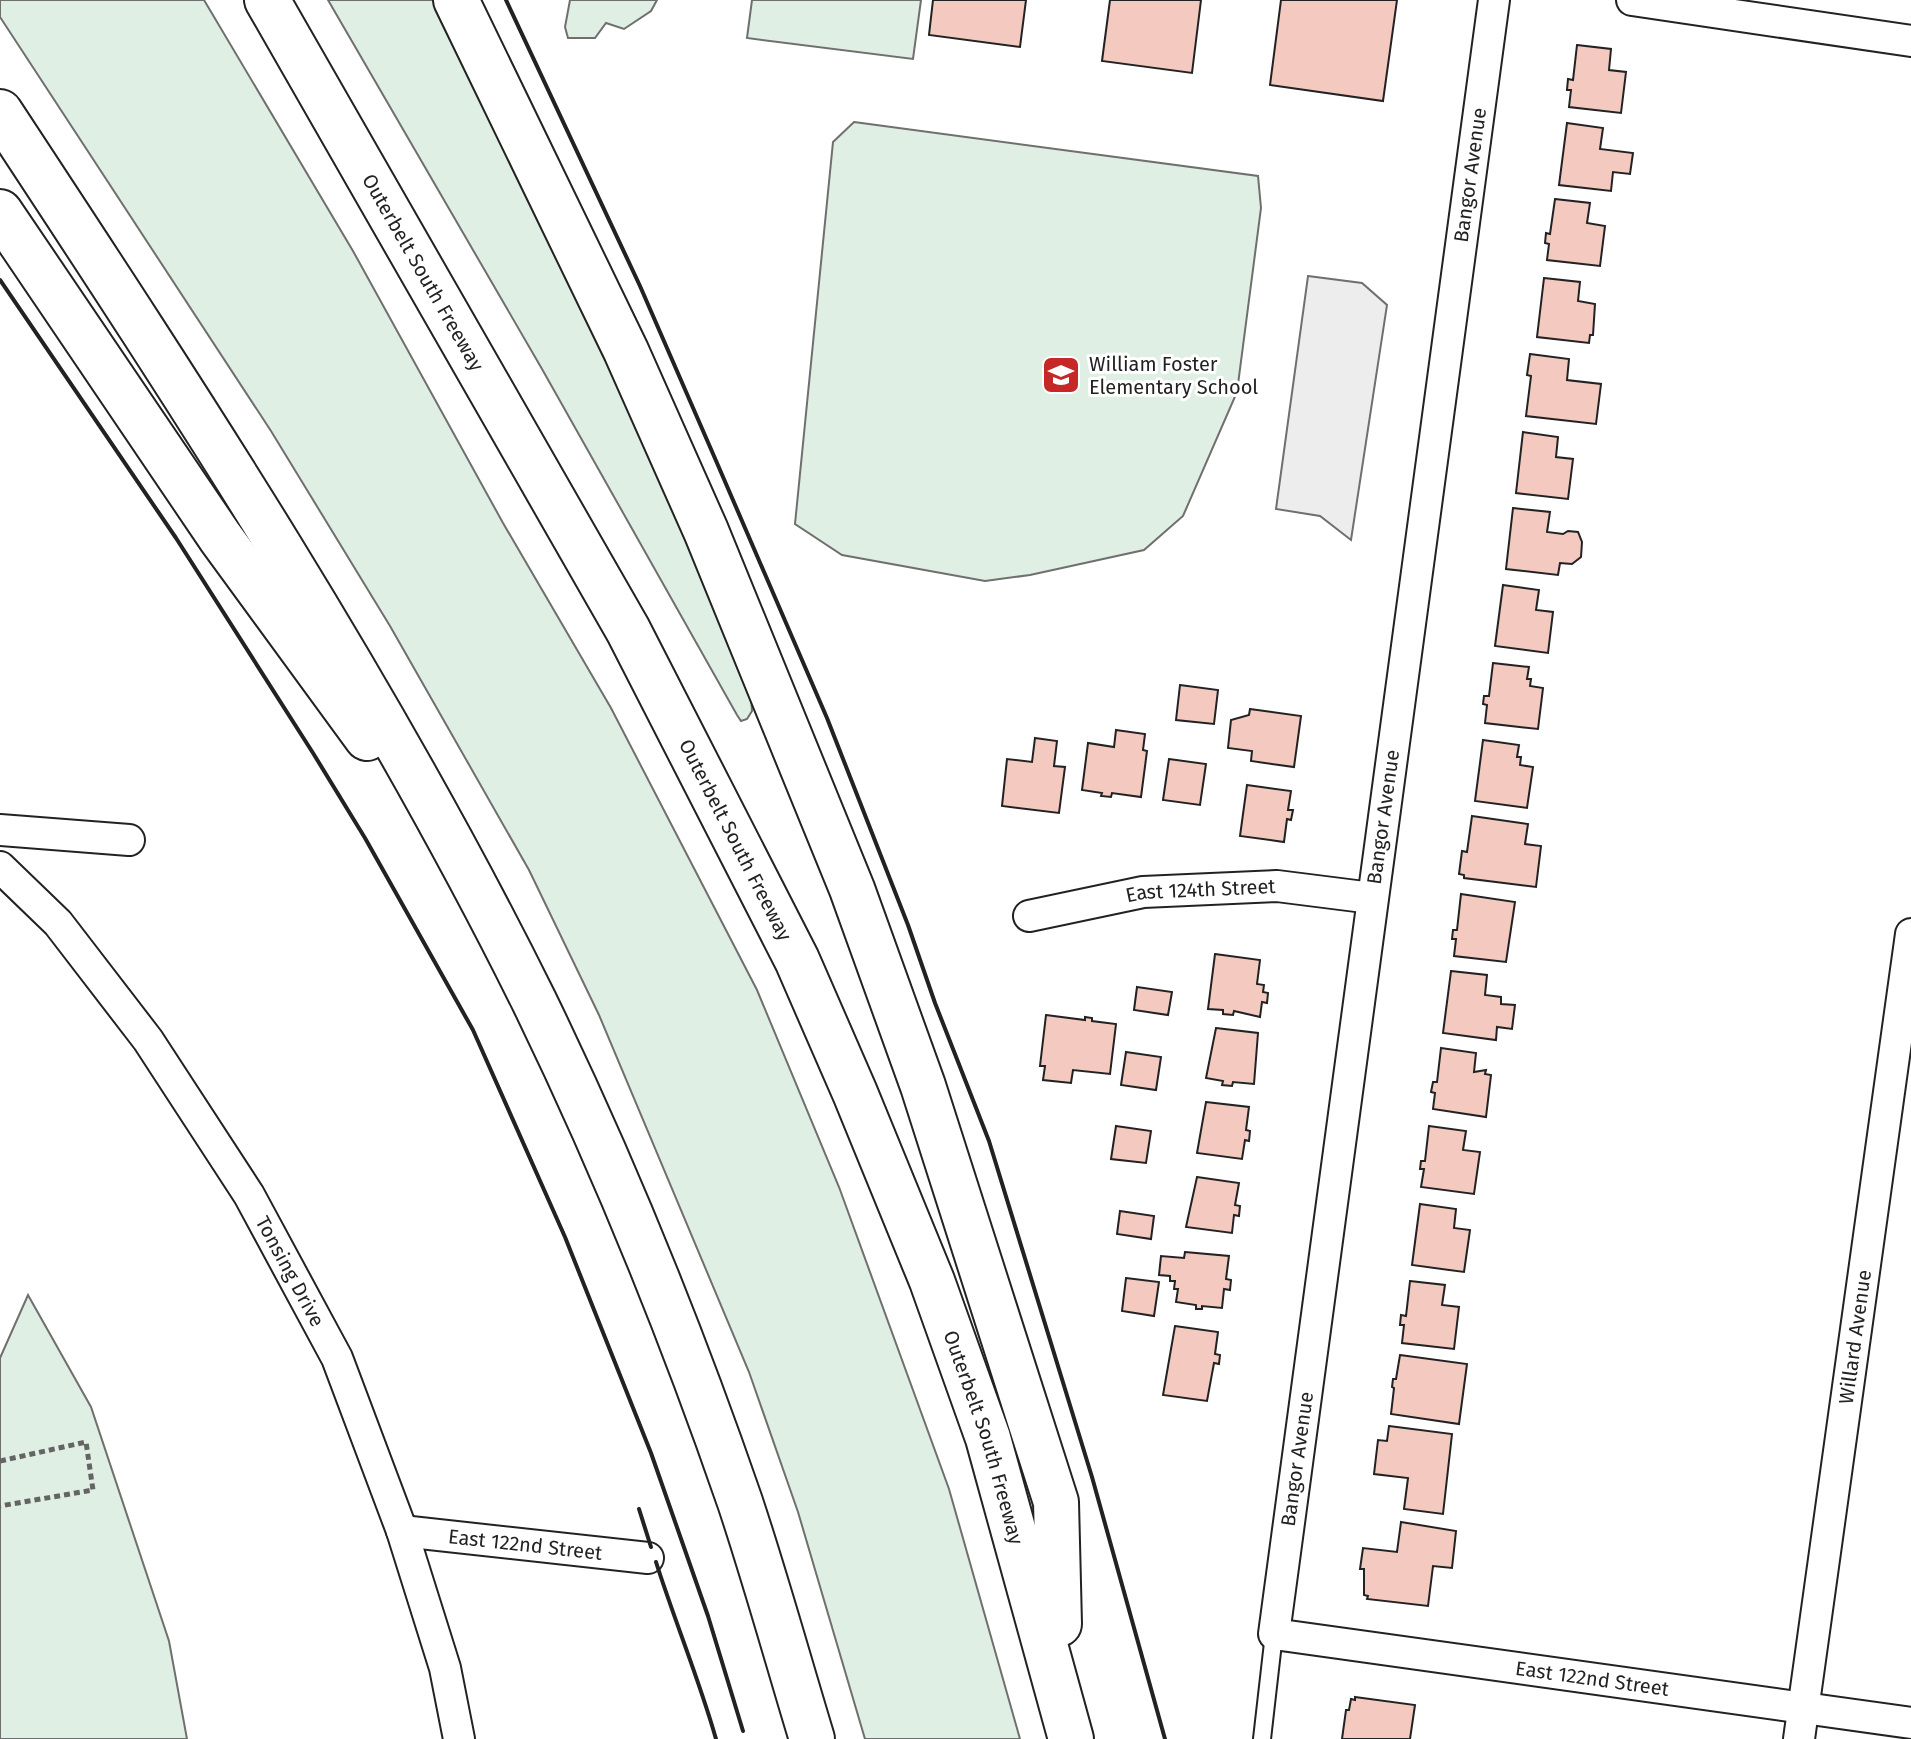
<svg xmlns="http://www.w3.org/2000/svg" width="1911" height="1739" font-family="'Fira Sans',sans-serif">
	<style>
		.green { fill: #e0efe3; stroke: #6f6f6f; stroke-width: 2 }
		.parking { fill: #ededed; stroke: #6f6f6f; stroke-width: 2 }
		.building { fill: #f3c9c0; stroke: #222; stroke-width: 2 }
		.lines { fill: none; stroke-linecap: round; stroke-linejoin: round }
		.lane-casing { stroke: #222; stroke-width: 20 }
		.street-casing { stroke: #222; stroke-width: 34 }
		.highway-casing { stroke: #222; stroke-width: 48 }
		.path { stroke: #646464; stroke-width: 5; stroke-dasharray: 6 4; stroke-linecap: butt }
		.lane { stroke: #fff; stroke-width: 16 }
		.street { stroke: #fff; stroke-width: 30 }
		.highway { stroke: #fff; stroke-width: 44 }
		.wall { stroke: #222; stroke-width: 4 }
		.labels { text-anchor: middle; stroke-width: 6; stroke-linejoin: round; paint-order: stroke }
		.street-label { font-size: 20px; fill: #222; stroke: #fff }
		.poi-label { font-size: 20px; fill: #222; stroke: #fff; text-anchor: start }
	</style>
	<rect width="100%" height="100%" fill="#fff"/>
	<g class="green">
		<polygon points="0,0 204,0 353,251 503,523 611,708 757,990 839,1187 949,1489 1020,1739 865,1739 798,1512 749,1372 599,1015 529,870 390,626 271,431 0,17"/>
		<polygon points="328,0 435,0 570,279 672,502 751,695 752,711 747,719 741,721 737,715 542,369"/>
		<polygon points="570,0 657,0 651,11 624,29 606,23 595,38 568,38 565,27"/>
		<polygon points="752,0 921,0 913,59 747,38"/>
		<polygon points="854,122 1258,176 1261,208 1237,392 1183,516 1144,550 1030,575 985,581 842,555 795,524 833,142"/>
		<polygon points="28,1295 91,1407 169,1641 187,1739 0,1739 0,1358"/>
	</g>
	<polygon class="parking" points="1308,276 1362,283 1387,305 1351,540 1320,516 1276,509"/>
	<g class="building">
		<polygon points="933,0 1026,0 1020,47 929,35"/>
		<polygon points="1110,0 1201,0 1192,73 1102,61"/>
		<polygon points="1281,0 1397,0 1383,101 1270,85"/>
		<polygon points="1577,45 1611,49 1609,70 1626,72 1621,113 1569,107 1571,90 1567,90 1568,79 1573,80"/>
		<polygon points="1567,123 1603,128 1600,149 1633,153 1630,174 1613,172 1611,191 1559,185"/>
		<polygon points="1555,199 1590,203 1587,223 1605,226 1600,266 1547,260 1549,244 1545,243 1546,233 1550,234"/>
		<polygon points="1544,278 1580,282 1578,301 1595,304 1593,335 1590,335 1589,343 1537,337"/>
		<polygon points="1530,354 1569,359 1567,380 1601,384 1596,424 1526,416 1531,376 1527,375"/>
		<polygon points="1523,432 1558,437 1556,457 1573,459 1568,499 1516,493"/>
		<polygon points="1513,508 1550,512 1547,532 1563,534 1568,531 1578,532 1582,542 1581,557 1572,564 1560,563 1558,575 1506,569"/>
		<polygon points="1503,585 1539,590 1536,610 1553,612 1548,653 1495,646"/>
		<polygon points="1493,663 1529,667 1527,679 1531,679 1530,686 1543,688 1538,729 1485,723 1487,705 1483,704 1484,696 1489,696"/>
		<polygon points="1180,685 1218,690 1214,724 1176,720"/>
		<polygon points="1250,709 1301,716 1294,767 1251,761 1252,751 1228,748 1231,720 1249,715"/>
		<polygon points="1116,730 1145,734 1143,750 1147,751 1141,797 1112,793 1111,797 1101,796 1102,793 1082,790 1088,743 1114,747"/>
		<polygon points="1035,738 1057,741 1054,766 1065,767 1059,813 1002,806 1007,759 1032,762"/>
		<polygon points="1483,740 1519,745 1517,757 1521,757 1520,765 1533,767 1527,808 1475,801"/>
		<polygon points="1169,759 1206,764 1200,805 1163,800"/>
		<polygon points="1247,785 1291,791 1288,810 1293,810 1291,820 1287,819 1284,842 1240,836"/>
		<polygon points="1472,816 1528,824 1525,844 1541,846 1536,887 1464,878 1464,875 1459,874 1462,851 1467,852"/>
		<polygon points="1461,894 1515,902 1506,962 1454,956 1456,939 1452,939 1453,930 1457,930"/>
		<polygon points="1215,954 1260,960 1257,984 1264,985 1263,992 1268,993 1267,1003 1262,1002 1260,1017 1234,1011 1233,1015 1223,1014 1223,1010 1208,1009"/>
		<polygon points="1451,971 1487,975 1485,995 1501,997 1501,1004 1515,1005 1512,1029 1497,1027 1496,1040 1443,1033"/>
		<polygon points="1137,987 1172,992 1168,1015 1134,1010"/>
		<polygon points="1046,1015 1085,1020 1085,1017 1092,1018 1092,1021 1116,1024 1110,1074 1073,1070 1071,1083 1043,1080 1045,1066 1040,1066"/>
		<polygon points="1216,1028 1258,1033 1254,1084 1233,1082 1232,1086 1222,1085 1223,1081 1206,1078"/>
		<polygon points="1441,1048 1476,1053 1474,1072 1486,1070 1485,1074 1491,1075 1486,1117 1433,1109 1435,1093 1431,1092 1433,1082 1437,1082"/>
		<polygon points="1126,1052 1161,1057 1156,1090 1121,1085"/>
		<polygon points="1206,1102 1249,1107 1246,1130 1250,1131 1249,1141 1245,1140 1242,1159 1197,1153"/>
		<polygon points="1116,1126 1151,1131 1146,1163 1111,1159"/>
		<polygon points="1429,1126 1466,1131 1463,1150 1480,1152 1474,1194 1421,1187 1424,1169 1420,1169 1421,1161 1425,1161"/>
		<polygon points="1197,1177 1239,1183 1235,1205 1240,1206 1239,1216 1234,1215 1232,1233 1186,1227"/>
		<polygon points="1420,1204 1456,1209 1454,1228 1470,1230 1464,1272 1412,1265"/>
		<polygon points="1120,1211 1154,1216 1151,1239 1117,1234"/>
		<polygon points="1185,1252 1229,1256 1226,1279 1231,1280 1230,1290 1224,1289 1222,1308 1202,1306 1202,1309 1196,1309 1196,1305 1176,1302 1178,1289 1174,1289 1175,1281 1170,1281 1170,1276 1159,1275 1161,1256 1184,1258"/>
		<polygon points="1126,1278 1159,1282 1154,1316 1122,1311"/>
		<polygon points="1410,1281 1445,1285 1442,1305 1459,1307 1454,1349 1402,1343 1404,1325 1400,1325 1401,1315 1406,1316"/>
		<polygon points="1175,1326 1218,1332 1215,1354 1220,1355 1219,1364 1214,1363 1207,1401 1163,1395"/>
		<polygon points="1400,1355 1467,1364 1459,1424 1391,1414 1394,1388 1392,1387 1393,1379 1396,1379"/>
		<polygon points="1389,1426 1452,1434 1443,1514 1404,1509 1408,1478 1374,1474 1378,1440 1387,1441"/>
		<polygon points="1401,1522 1456,1531 1452,1568 1433,1566 1428,1606 1367,1599 1368,1596 1364,1595 1364,1569 1360,1569 1363,1548 1397,1552"/>
		<polygon points="1355,1697 1415,1705 1410,1739 1342,1739 1346,1710 1349,1710 1351,1699 1355,1700"/>
	</g>
	<g class="lines">
		<defs>
			<polyline id="lane" points="1262,1739 1274,1634"/>
			<g id="street">
				<path id="s1" d="M 1494,0 L 1274,1634 L 1911,1723"/>
				<polyline points="1632,0 1911,41"/>
				<polyline points="0,830 129,840"/>
				<path id="s2" d="M 0,867 L 58,923 L 148,1040 L 249,1195 L 337,1358 L 402,1531 L 445,1668 L 459,1739"/>
				<path id="s3" d="M 1029,916 L 1143,892 L 1277,886 L 1372,898"/>
				<path id="s4" d="M 402,1531 L 648,1558"/>
				<path id="s5" d="M 1799,1739 L 1911,934"/>
			</g>
			<g id="highway">
				<path id="s6" d="M 267,0 L 628,630 L 797,960 L 855,1093 L 932,1281 L 988,1438 L 1071,1739"/>
				<polyline points="456,0 626,351 706,531 852,889 923,1086 1056,1502 1059,1624"/>
				<path d="M 0,112 C 190,401 380,690 534,1001 C 613,1163 681,1331 740,1502 C 766,1580 788,1660 812,1739"/>
				<polyline points="0,212 220,537 367,738"/>
			</g>
		</defs>
		<use href="#lane" class="lane-casing"/>
		<use href="#street" class="street-casing"/>
		<use href="#highway" class="highway-casing"/>
		<polyline class="path" points="0,1461 86,1442 93,1490 0,1506"/>
		<use href="#lane" class="lane"/>
		<use href="#street" class="street"/>
		<use href="#highway" class="highway"/>
		<g class="wall">
			<polyline points="506,0 640,286 717,463 827,718 908,925 935,1003 989,1141 1092,1477 1165,1739"/>
			<polyline points="0,280 176,538 313,753 365,838 473,1030 565,1237 651,1453 708,1616 743,1731"/>
			<polyline points="639,1509 651,1547"/>
			<path d="M 656,1562 C 675,1622 699,1679 716,1739"/>
		</g>
	</g>
	<defs>
		<symbol id="school-square" viewBox="-11 -11 22 22"><rect x="-9" y="-9" width="18" height="18" rx="4" fill="#c62828" stroke="#fff"/><path d="M0-5L7-2L0 1L-7-2ZM-4 1L0 2.5L4 1V4Q0 6-4 4Z" fill="#fff"/></symbol>
	</defs>
	<g fill-rule="evenodd">
		<use href="#school-square" x="1039" y="353" width="44" height="44"/>
	</g>
	<g class="labels">
		<g class="street-label">
			<text transform="translate(1470 175) rotate(-82)" y="7">Bangor Avenue</text>
			<text dy="7" stroke="none"><textPath href="#s6" startOffset="314">Outerbelt South Freeway</textPath></text>
			<text transform="translate(1383 817) rotate(-82)" y="7">Bangor Avenue</text>
			<text dy="7" stroke="none"><textPath href="#s6" startOffset="962">Outerbelt South Freeway</textPath></text>
			<text dy="7" stroke="none"><textPath href="#s3" startOffset="174">East 124th Street</textPath></text>
			<text dy="7" stroke="none"><textPath href="#s2" startOffset="500">Tonsing Drive</textPath></text>
			<text dy="7" stroke="none"><textPath href="#s5" startOffset="406">Willard Avenue</textPath></text>
			<text dy="7" stroke="none"><textPath href="#s6" startOffset="1610">Outerbelt South Freeway</textPath></text>
			<text transform="translate(1297 1459) rotate(-82)" y="7">Bangor Avenue</text>
			<text dy="7" stroke="none"><textPath href="#s4" startOffset="124">East 122nd Street</textPath></text>
			<text dy="7" stroke="none"><textPath href="#s1" startOffset="1970">East 122nd Street</textPath></text>
		</g>
		<g class="poi-label">
			<text x="1089" y="371">William Foster<tspan x="1089" dy="23">Elementary School</tspan></text>
		</g>
	</g>
</svg>
